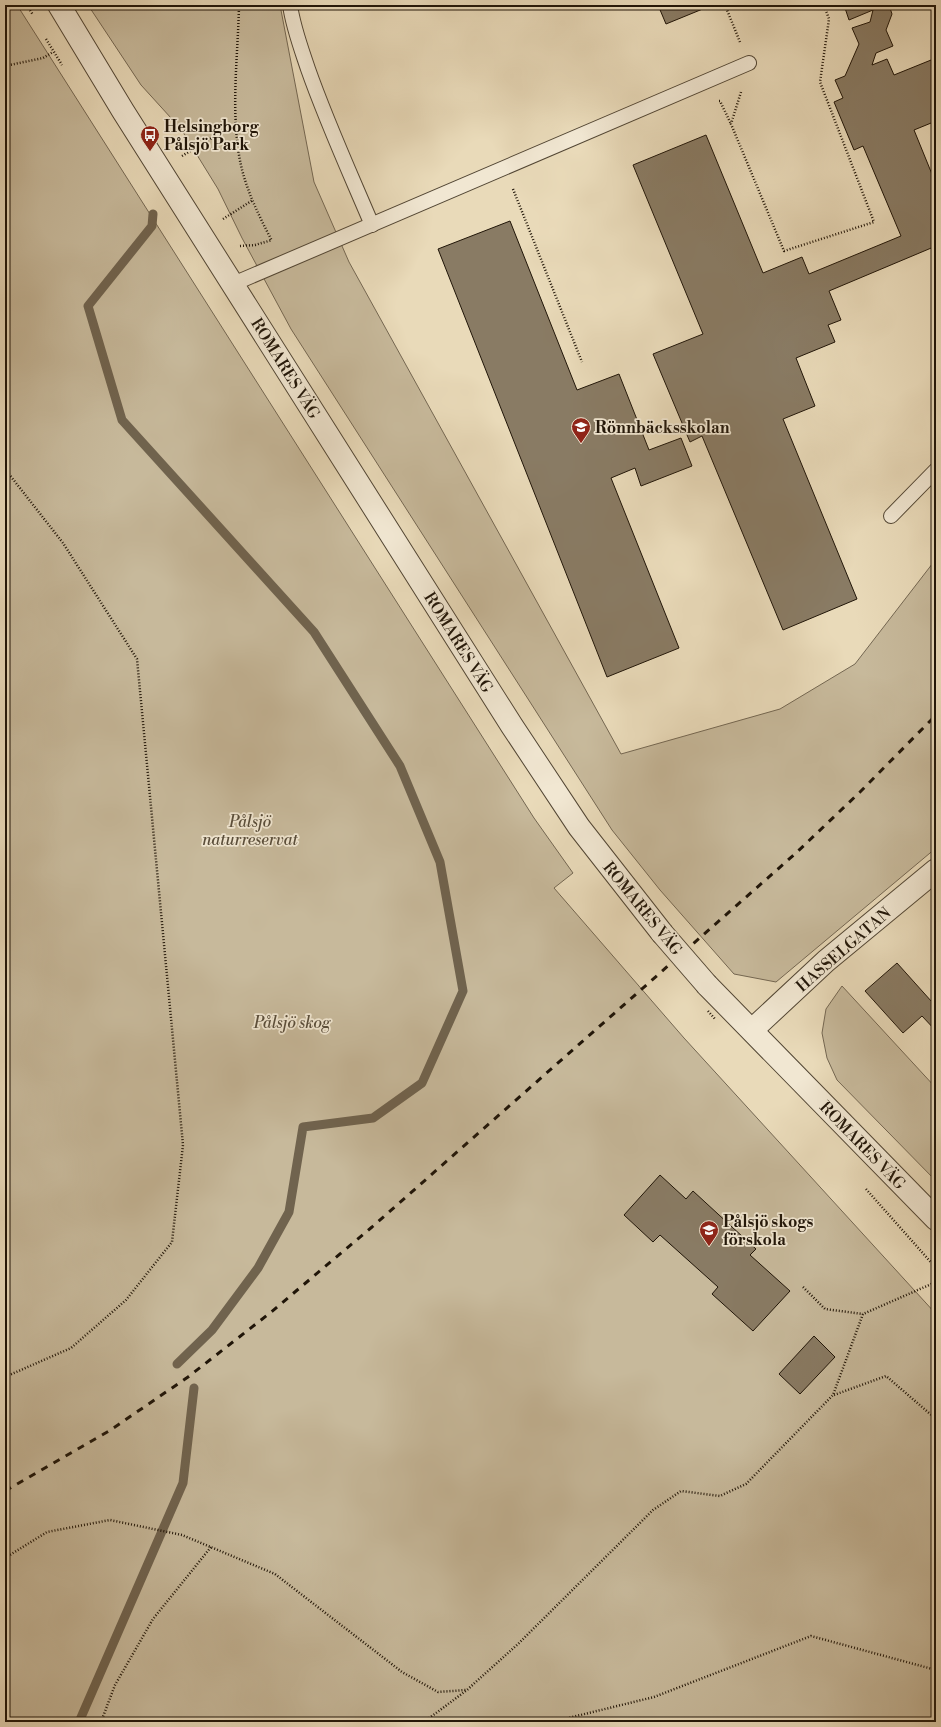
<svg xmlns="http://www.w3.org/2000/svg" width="941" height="1727" font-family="'Libre Bodoni',serif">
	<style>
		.green { fill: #c7b99b; stroke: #746752 }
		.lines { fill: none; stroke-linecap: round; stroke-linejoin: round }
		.stream { stroke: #70634e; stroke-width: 9 }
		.building { fill: #897b64; stroke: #201508 }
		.service-casing { stroke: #524634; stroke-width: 16 }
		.minor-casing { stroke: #524634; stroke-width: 24 }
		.tertiary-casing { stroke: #524634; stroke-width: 24 }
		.path { stroke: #201508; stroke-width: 2.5; stroke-dasharray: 1 2; stroke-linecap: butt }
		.service { stroke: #f1e7d2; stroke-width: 14 }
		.minor { stroke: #f1e7d2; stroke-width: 22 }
		.tertiary { stroke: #f1e7d2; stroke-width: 22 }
		.rail { stroke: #201508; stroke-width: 3; stroke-dasharray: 7 7; stroke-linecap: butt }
		.tertiary-bridge-casing { stroke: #524634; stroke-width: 24; stroke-linecap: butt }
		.path-bridge { stroke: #201508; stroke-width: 2.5; stroke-dasharray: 1 2; stroke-linecap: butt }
		.tertiary-bridge { stroke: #f1e7d2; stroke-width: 22 }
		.labels { text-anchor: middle; stroke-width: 3.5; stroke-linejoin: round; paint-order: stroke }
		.poi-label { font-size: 16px; font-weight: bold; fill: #201508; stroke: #f1e7d2; text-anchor: start }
		.street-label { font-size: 16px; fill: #201508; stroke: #f1e7d2 }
		.park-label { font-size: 16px; font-style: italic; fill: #5a4e3b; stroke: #f1e7d2 }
	</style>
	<rect width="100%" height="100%" fill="#e9dab9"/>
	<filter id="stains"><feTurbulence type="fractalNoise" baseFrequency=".005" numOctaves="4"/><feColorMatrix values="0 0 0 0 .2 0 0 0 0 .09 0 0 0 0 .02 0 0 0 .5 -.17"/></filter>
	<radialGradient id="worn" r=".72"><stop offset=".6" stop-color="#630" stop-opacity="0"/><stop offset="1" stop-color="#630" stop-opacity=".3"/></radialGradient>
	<g class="green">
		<polygon points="5,5 17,5 534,818 573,873 554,888 684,1038 936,1314 936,1722 5,1722"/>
		<polygon points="88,5 280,5 314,182 349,262 621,754 780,709 855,664 936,559 936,848 776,982 734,974 660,890 612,830 291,329 242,238 218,189 181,129 141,85"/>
		<polygon points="842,986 936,1088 936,1181 837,1080 827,1058 822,1033 826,1009"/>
	</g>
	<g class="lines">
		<g class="stream">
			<polyline points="153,214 152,226 88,306 122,420 314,632 400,766 440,862 463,991 422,1083 373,1118 303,1127 289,1212 258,1268 212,1330 177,1364"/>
			<polyline points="79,1722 183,1483 194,1388"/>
		</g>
	</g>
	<g class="building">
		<polygon points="658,5 709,5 710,6 666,24"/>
		<polygon points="844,5 898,5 890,8 892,14 886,30 893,46 876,53 872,65 887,59 894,75 936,58 936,121 914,130 936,184 936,246 829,291 841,320 828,325 835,342 796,358 815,406 783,419 857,599 783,630 702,436 690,442 653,354 703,334 633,165 706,135 763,273 802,257 809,274 901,236 863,146 854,150 834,102 843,98 835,80 845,76 859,44 852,28 870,22 873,10 849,20"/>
		<polygon points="510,221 577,390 619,374 649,450 681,438 692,466 641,486 635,468 611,478 679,648 607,677 438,249"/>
		<polygon points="897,963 932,1002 936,999 936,1031 922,1016 903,1033 865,991"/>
		<polygon points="660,1175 686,1199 693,1191 756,1249 750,1255 790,1291 753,1331 712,1294 718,1287 660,1235 653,1242 624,1215"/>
		<polygon points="814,1336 835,1357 800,1394 779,1374"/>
	</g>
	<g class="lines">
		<defs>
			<g id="service">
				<path d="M 290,5 C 293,27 301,48 308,69 C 327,123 350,173 372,225"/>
				<polyline points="233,284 749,63"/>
				<polyline points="891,516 936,470"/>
			</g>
			<polyline id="minor" points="752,1030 826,961 936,870"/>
			<g id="tertiary">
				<polyline points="59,5 123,111 512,726 579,827 662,933"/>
				<polyline points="707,985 936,1219"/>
			</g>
		</defs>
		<use href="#service" class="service-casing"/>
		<use href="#minor" class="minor-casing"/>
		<use href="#tertiary" class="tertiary-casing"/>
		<g class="path">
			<polyline points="27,5 33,15"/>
			<path d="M 239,5 C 238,55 231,106 239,155 C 244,186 258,214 272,241"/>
			<polyline points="725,5 740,42"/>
			<polyline points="46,39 62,65"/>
			<polyline points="5,66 43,58 53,52"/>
			<polyline points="741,92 731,124 784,251 874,222 820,82 829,19 824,5"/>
			<polyline points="719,101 720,101 731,124"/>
			<polyline points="182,156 235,124"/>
			<polyline points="513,189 582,362"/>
			<polyline points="223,219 253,200"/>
			<polyline points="240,246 255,245 272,240"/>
			<polyline points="5,469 63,543 137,659 183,1145 172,1242 126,1300 71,1348 5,1377"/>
			<polyline points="866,1189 936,1268"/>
			<polyline points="803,1287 825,1309 863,1314"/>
			<polyline points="834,1395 886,1376 936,1419"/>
			<polyline points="5,1558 47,1532 110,1520 182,1535 275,1574 402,1672 438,1692 466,1690"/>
			<polyline points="101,1722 115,1685 153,1619 211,1547"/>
			<polyline points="424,1722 467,1690 519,1643 653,1510 681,1491 720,1496 746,1484 833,1395 863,1314 936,1282"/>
			<polyline points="552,1722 654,1697 811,1636 936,1670"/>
		</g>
		<use href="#service" class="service"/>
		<use href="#minor" class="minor"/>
		<use href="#tertiary" class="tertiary"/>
		<polyline class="rail" points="5,1491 109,1431 188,1377 270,1313 372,1227 796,853 860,792 936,715"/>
		<defs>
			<polyline id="tertiary-bridge" points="662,933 707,985"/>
		</defs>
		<use href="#tertiary-bridge" class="tertiary-bridge-casing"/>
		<polyline class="path-bridge" points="708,1011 715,1019"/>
		<use href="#tertiary-bridge" class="tertiary-bridge"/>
	</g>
	<defs>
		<symbol id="bus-pin" viewBox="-11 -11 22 30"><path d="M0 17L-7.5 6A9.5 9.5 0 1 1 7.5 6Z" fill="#8f2418" stroke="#f1e7d2"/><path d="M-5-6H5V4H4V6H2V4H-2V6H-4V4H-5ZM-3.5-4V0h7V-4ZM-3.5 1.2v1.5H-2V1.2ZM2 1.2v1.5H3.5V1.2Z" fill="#fff"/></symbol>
		<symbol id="school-pin" viewBox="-11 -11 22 30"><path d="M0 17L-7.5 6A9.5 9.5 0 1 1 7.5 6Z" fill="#8f2418" stroke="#f1e7d2"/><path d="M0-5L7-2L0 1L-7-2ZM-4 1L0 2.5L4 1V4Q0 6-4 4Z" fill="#fff"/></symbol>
	</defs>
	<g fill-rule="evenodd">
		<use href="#bus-pin" x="139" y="124" width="22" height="30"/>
		<use href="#school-pin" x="570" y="416" width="22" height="30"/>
		<use href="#school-pin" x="698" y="1219" width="22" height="30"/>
	</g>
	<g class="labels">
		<g class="poi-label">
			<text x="164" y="132">Helsingborg<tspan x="164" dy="18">Pålsjö Park</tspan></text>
			<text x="595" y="433">Rönnbäcksskolan</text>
			<text x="723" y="1227">Pålsjö skogs<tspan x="723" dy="18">förskola</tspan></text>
		</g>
		<g class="street-label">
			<text transform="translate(286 368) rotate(58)" y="6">ROMARES VÄG</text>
			<text transform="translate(459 642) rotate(58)" y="6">ROMARES VÄG</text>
			<text transform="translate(643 908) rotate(51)" y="6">ROMARES VÄG</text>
			<text transform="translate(843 949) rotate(-41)" y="6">HASSELGATAN</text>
			<text transform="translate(863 1145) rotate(46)" y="6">ROMARES VÄG</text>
		</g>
		<g class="park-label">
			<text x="250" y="827">Pålsjö<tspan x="250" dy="18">naturreservat</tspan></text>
			<text x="292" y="1028">Pålsjö skog</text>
		</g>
	</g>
	<rect width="941" height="1727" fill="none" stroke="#e9dab9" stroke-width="20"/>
	<rect x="6" y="6" width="929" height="1715" fill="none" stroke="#201508" stroke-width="2"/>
	<rect x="10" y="10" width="921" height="1707" fill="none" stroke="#201508"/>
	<rect width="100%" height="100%" filter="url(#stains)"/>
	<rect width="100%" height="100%" fill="url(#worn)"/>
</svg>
